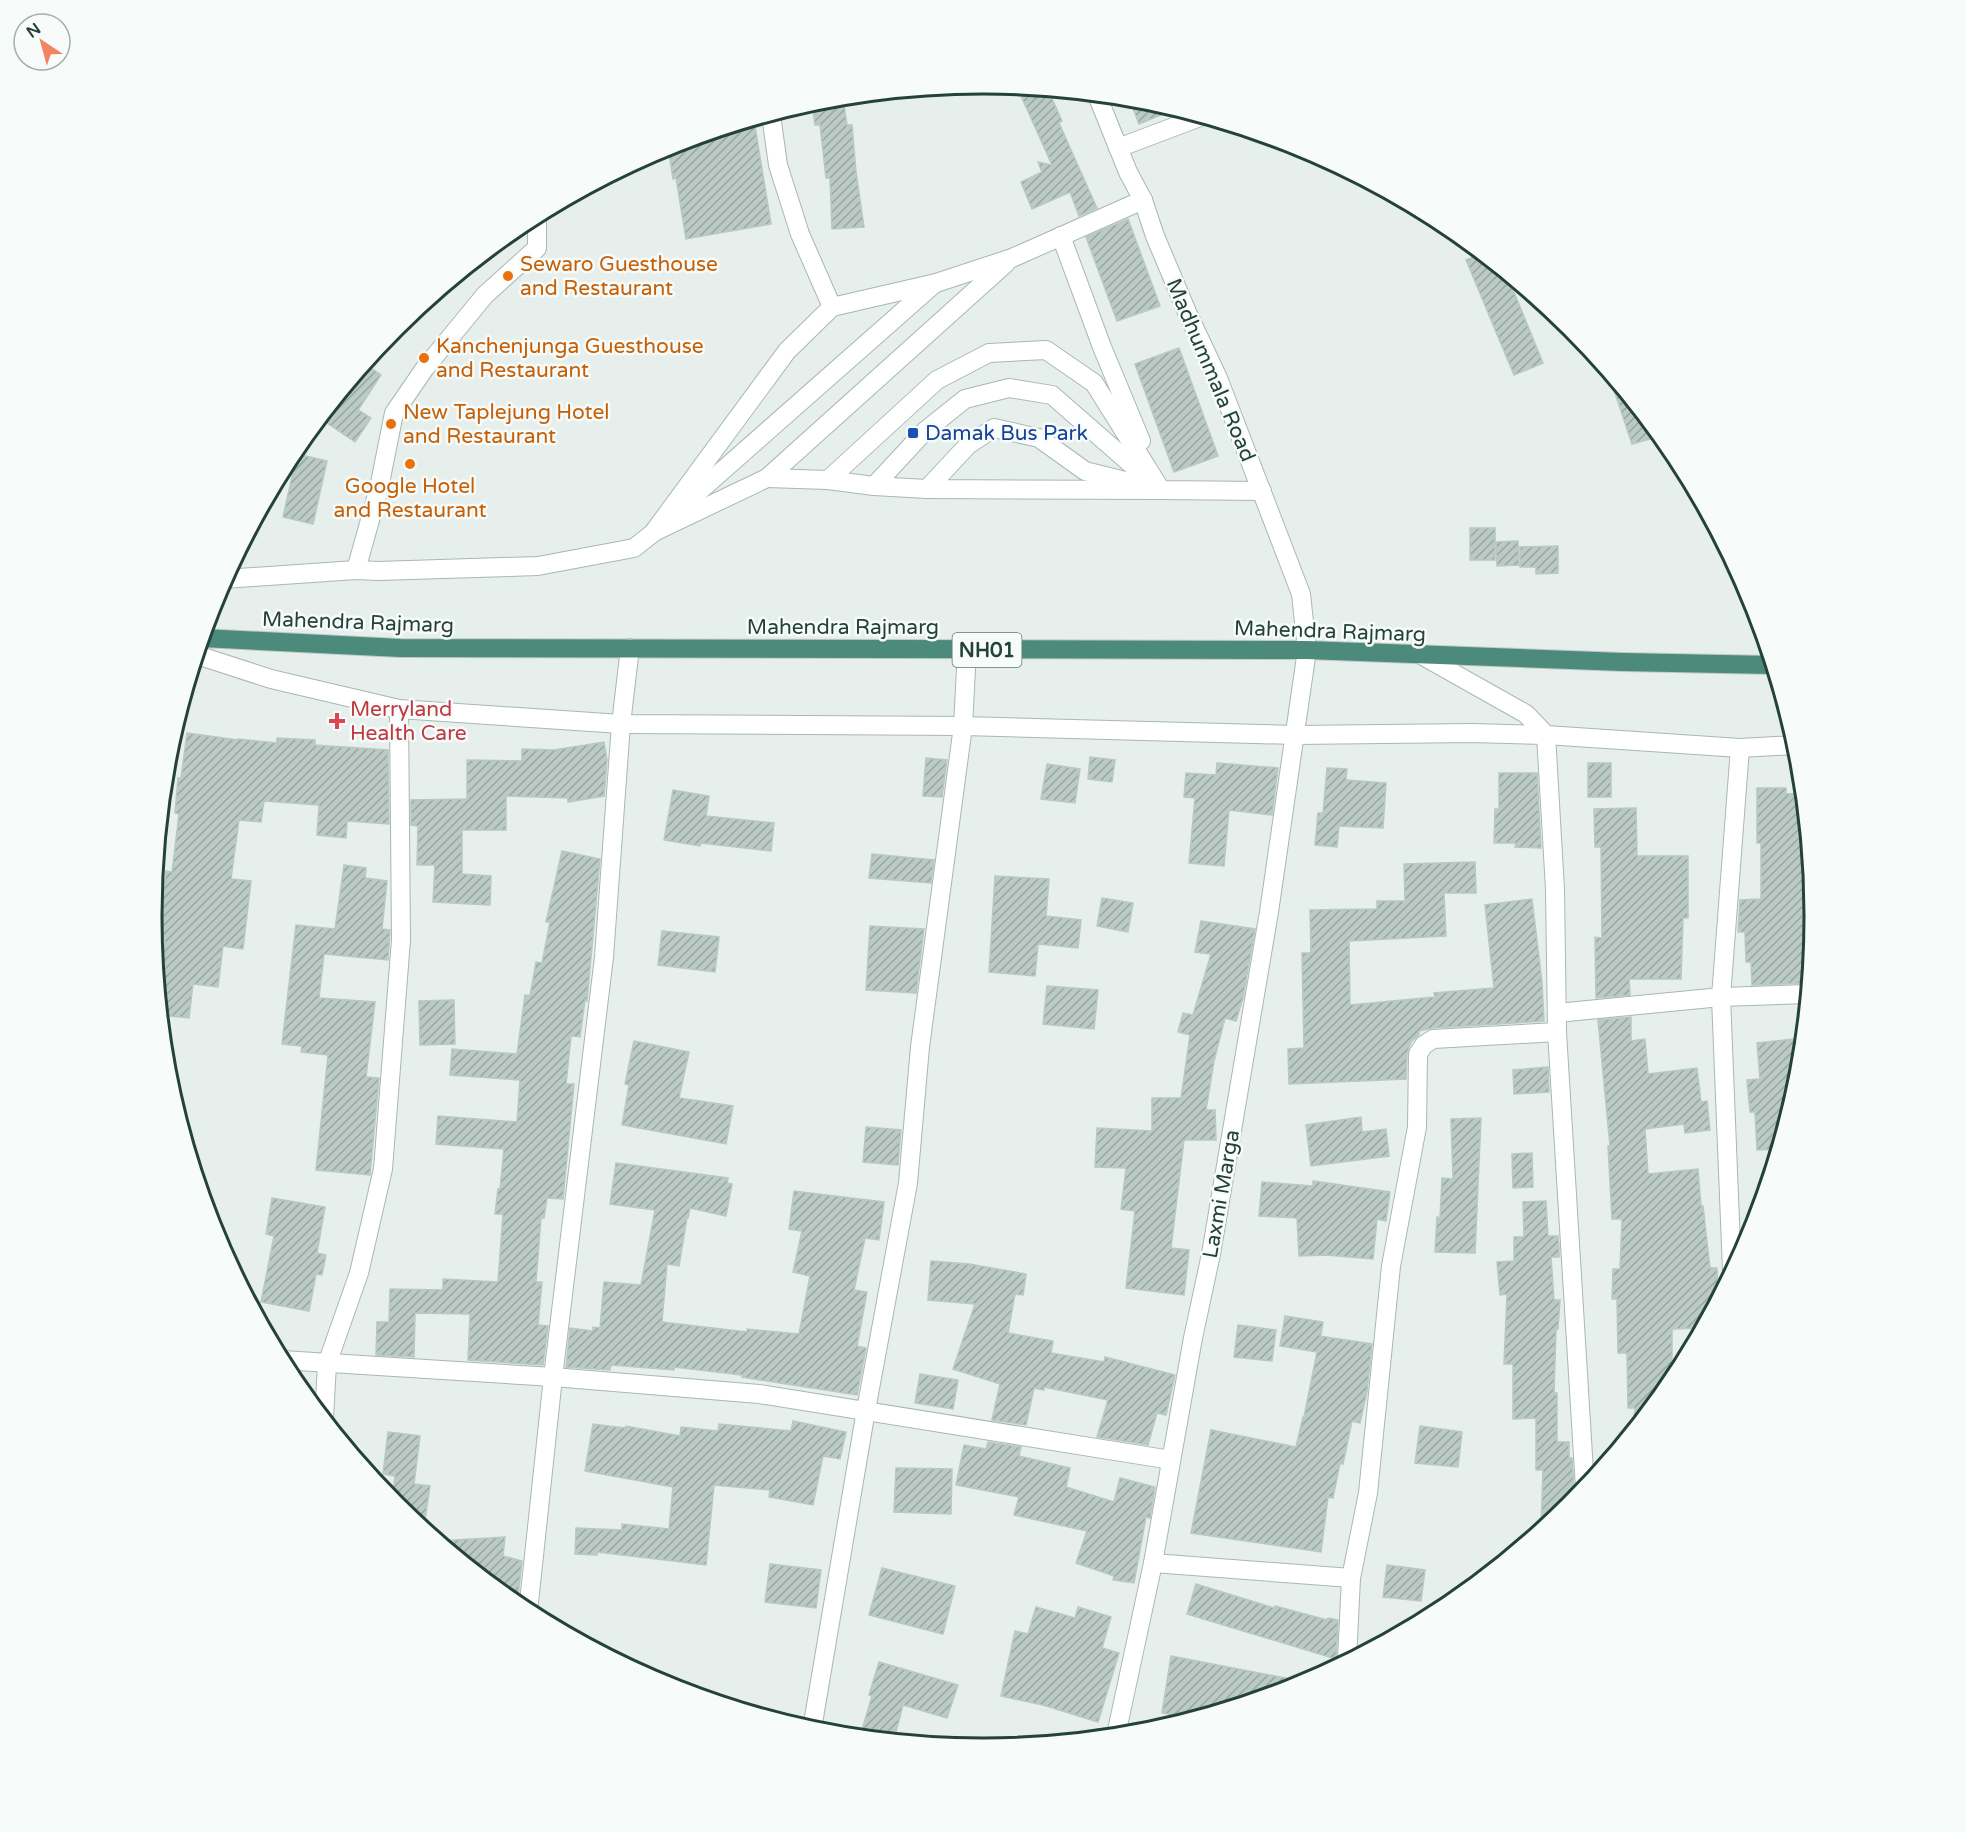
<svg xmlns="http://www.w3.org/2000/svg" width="1966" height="1832" font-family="'Varela Round',sans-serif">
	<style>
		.building { fill: url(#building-hatch); stroke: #b8c9c2; stroke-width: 1.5 }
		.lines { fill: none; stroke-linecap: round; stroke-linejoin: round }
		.minor-casing { stroke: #a8b8b2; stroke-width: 20 }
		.tertiary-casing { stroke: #a8b8b2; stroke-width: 20 }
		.trunk-casing { stroke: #c2cac8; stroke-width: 20 }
		.minor { stroke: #fff; stroke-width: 18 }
		.tertiary { stroke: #fff; stroke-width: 18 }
		.trunk { stroke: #4c8a7c; stroke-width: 18 }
		.food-dot { fill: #e8710a; stroke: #f7fbf9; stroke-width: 2 }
		.transit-dot { fill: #1a4fb4; stroke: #f7fbf9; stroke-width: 2 }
		.health-dot { fill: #e0444e; stroke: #f7fbf9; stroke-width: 2 }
		.labels { text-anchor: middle; stroke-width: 5; stroke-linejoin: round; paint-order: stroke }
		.shield { fill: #f7fbf9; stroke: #637a73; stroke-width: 1.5 }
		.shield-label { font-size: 20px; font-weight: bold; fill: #24423a }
		.food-label { font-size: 21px; fill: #c56008; stroke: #f7fbf9; text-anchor: start }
		.street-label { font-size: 21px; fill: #24423a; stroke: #f7fbf9 }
		.transit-label { font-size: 21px; fill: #164399; stroke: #f7fbf9; text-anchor: start }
		.health-label { font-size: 21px; fill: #be3a42; stroke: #f7fbf9; text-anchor: start }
		.rim { fill: none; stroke: #24423a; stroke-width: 3 }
	</style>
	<defs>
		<pattern id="building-hatch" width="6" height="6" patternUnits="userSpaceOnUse" patternTransform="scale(1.5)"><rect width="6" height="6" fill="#bbcac4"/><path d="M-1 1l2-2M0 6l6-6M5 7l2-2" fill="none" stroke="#98a6a0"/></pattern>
	</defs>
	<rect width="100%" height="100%" fill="#e6efeb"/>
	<g class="building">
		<polygon points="1017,87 1048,90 1062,121 1059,123 1097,208 1079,216 1070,192 1032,209 1021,182 1042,172 1038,162 1052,165"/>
		<polygon points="843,98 847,125 852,125 856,172 864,227 832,229 830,178 826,178 820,125 815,125 812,103"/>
		<polygon points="1129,98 1146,100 1175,109 1139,124"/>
		<polygon points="754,120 771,224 686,239 676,178 673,179 668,146"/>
		<polygon points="1128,219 1160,306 1117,321 1086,237"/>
		<polygon points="1481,254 1507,275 1543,363 1514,375 1466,260"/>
		<polygon points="1179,348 1218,456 1174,472 1135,364"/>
		<polygon points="365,364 381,375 358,410 371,418 355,442 320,418"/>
		<polygon points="1612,377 1650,424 1660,436 1632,444 1610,378"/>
		<polygon points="297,454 327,461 313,524 283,517"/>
		<rect x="1470" y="528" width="25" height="32"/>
		<polygon points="1518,541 1519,565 1497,566 1496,542"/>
		<polygon points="1558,546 1558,573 1536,574 1536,567 1520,567 1520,547"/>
		<polygon points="187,733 238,740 238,739 277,743 277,738 315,740 315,745 388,750 389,824 347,821 346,838 317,835 319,805 264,801 261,822 239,820 231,879 251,881 243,949 223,946 218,987 193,984 189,1018 161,1015 159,998 161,980 160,980 165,940 157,939 166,871 172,872 179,814 175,813 178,778 181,778"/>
		<polygon points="604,742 607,760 604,796 568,802 568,798 506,796 506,830 462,830 462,874 491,876 490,905 433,902 435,865 417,865 418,826 411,825 411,800 467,799 467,760 522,761 522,749 554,750"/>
		<polygon points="1090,757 1115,760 1112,782 1088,779"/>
		<polygon points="926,758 947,760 942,797 923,796"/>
		<polygon points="1217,763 1278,768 1272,815 1229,810 1224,866 1189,863 1195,798 1184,797 1186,773 1216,775"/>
		<rect x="1588" y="763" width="23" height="34"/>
		<polygon points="1047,764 1080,769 1075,803 1041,799"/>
		<polygon points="1327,768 1347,769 1346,780 1386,783 1383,828 1339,826 1337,847 1315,845 1318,813 1323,813"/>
		<polygon points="1499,773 1537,773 1541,848 1515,847 1516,843 1494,843 1495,809 1499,809"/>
		<polygon points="1757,788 1786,788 1786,794 1803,793 1807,834 1803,834 1803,930 1814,929 1808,983 1752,985 1751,962 1746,962 1745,932 1738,932 1740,900 1761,899 1761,843 1757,843"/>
		<polygon points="673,790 709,796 706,816 774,823 771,851 701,843 700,846 664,840"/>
		<polygon points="1636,808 1637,856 1688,856 1688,918 1683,918 1681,979 1629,979 1630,995 1596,998 1595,937 1602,938 1601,847 1595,847 1594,809"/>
		<polygon points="562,851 600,859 587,1001 585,1000 580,1037 571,1036 566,1084 574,1084 563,1199 547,1198 544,1218 541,1218 536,1282 542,1282 538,1325 548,1326 543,1365 468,1360 470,1314 415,1313 414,1357 376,1355 377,1322 389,1322 390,1289 443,1290 443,1279 498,1282 503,1214 495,1214 498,1189 500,1189 504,1149 436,1144 438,1116 517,1122 520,1080 450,1075 452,1049 517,1054 525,995 530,996 536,962 542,963 550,922 546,922"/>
		<polygon points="872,854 934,860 931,883 869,878"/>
		<polygon points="1475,862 1476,893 1444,893 1446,936 1349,941 1350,1005 1435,997 1434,993 1494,988 1485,905 1532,899 1542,982 1544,1021 1432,1028 1419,1031 1419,1035 1411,1042 1407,1053 1406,1079 1289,1084 1288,1049 1304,1048 1302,953 1311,953 1310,910 1377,909 1377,901 1405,901 1404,864"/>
		<polygon points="344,865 366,868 365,878 387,881 382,929 390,930 388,960 324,954 319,998 375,1002 366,1077 379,1078 370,1175 316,1170 328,1055 301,1052 302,1046 282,1044 296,925 335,929"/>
		<polygon points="995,876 1049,879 1046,916 1081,920 1078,948 1038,944 1035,976 989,972"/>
		<polygon points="1102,898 1133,903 1128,932 1097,926"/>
		<polygon points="1201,921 1255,929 1243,998 1236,1021 1225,1018 1214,1061 1206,1110 1215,1110 1216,1140 1184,1140 1171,1248 1189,1250 1184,1295 1126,1288 1135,1211 1121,1209 1126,1168 1095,1167 1097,1128 1152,1131 1152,1098 1181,1098 1190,1035 1178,1032 1183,1013 1193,1015 1211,954 1195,952"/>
		<polygon points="870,926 924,929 916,993 866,990"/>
		<polygon points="662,931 719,937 715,972 658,965"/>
		<polygon points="1047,986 1098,990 1094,1029 1043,1024"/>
		<polygon points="454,1000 455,1044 420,1045 419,1001"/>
		<polygon points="1631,1017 1631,1041 1645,1039 1648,1074 1697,1068 1701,1102 1707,1101 1710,1130 1685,1133 1684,1124 1645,1129 1648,1174 1698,1169 1701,1206 1703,1206 1710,1268 1717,1268 1718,1297 1701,1328 1672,1329 1672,1382 1633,1429 1635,1408 1628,1408 1627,1353 1618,1353 1617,1299 1612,1299 1613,1269 1620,1269 1622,1219 1612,1219 1608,1146 1610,1146 1598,1020"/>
		<polygon points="1803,1038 1799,1079 1778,1149 1757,1150 1755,1112 1750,1112 1747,1080 1760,1079 1757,1043"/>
		<polygon points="634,1041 689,1052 679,1098 733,1106 726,1144 622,1125 629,1085 625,1084"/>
		<polygon points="1548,1067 1549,1092 1514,1094 1513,1070"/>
		<polygon points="1361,1117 1362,1132 1386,1129 1389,1156 1311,1166 1306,1125"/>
		<polygon points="1481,1118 1475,1253 1435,1252 1437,1217 1440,1218 1442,1178 1453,1179 1451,1119"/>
		<polygon points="866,1127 901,1130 898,1165 863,1162"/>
		<polygon points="1532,1153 1533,1187 1513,1188 1512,1154"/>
		<polygon points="616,1163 728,1178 727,1183 732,1184 726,1216 690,1208 688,1218 687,1218 679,1266 667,1264 662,1322 747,1332 747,1329 799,1334 810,1276 793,1272 802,1231 789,1229 794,1191 884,1202 879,1240 865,1238 854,1290 867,1292 857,1346 866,1348 857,1395 742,1377 742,1375 674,1367 674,1370 611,1365 610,1370 566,1367 570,1328 593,1331 593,1327 600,1328 604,1282 641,1285 655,1210 610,1204"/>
		<polygon points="1313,1181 1390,1192 1386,1221 1377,1219 1373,1259 1326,1255 1299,1256 1297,1218 1259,1216 1262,1182 1313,1186"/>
		<polygon points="272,1198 325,1207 317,1253 326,1255 322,1275 316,1274 309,1311 261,1302 274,1236 266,1234"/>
		<polygon points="1546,1201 1548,1236 1558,1236 1559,1247 1559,1257 1551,1257 1554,1300 1560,1300 1558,1329 1556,1329 1554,1393 1557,1393 1557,1442 1569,1442 1569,1458 1572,1458 1574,1490 1574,1501 1571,1505 1541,1529 1543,1470 1536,1470 1536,1418 1513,1419 1513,1364 1504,1364 1507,1294 1500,1295 1497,1262 1514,1261 1514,1237 1524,1237 1523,1202"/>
		<polygon points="931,1261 969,1264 1026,1274 1023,1295 1015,1294 1008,1333 1053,1341 1051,1353 1104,1362 1105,1357 1175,1375 1166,1415 1157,1413 1148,1445 1097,1437 1108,1400 1044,1387 1044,1390 1034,1388 1026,1425 992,1420 1000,1384 953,1369 975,1304 928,1300"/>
		<polygon points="1285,1316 1323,1322 1320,1340 1320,1336 1372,1344 1367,1392 1360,1423 1352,1421 1343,1464 1340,1463 1333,1498 1328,1497 1321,1552 1191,1533 1211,1430 1296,1447 1303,1417 1304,1417 1317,1352 1280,1346"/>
		<polygon points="1238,1325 1276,1330 1272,1361 1234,1357"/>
		<polygon points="920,1374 958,1380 953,1409 915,1403"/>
		<polygon points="793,1421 846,1432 840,1459 823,1456 813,1505 769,1497 770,1490 714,1485 706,1565 597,1552 597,1555 575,1554 576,1528 622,1530 622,1524 669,1529 673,1487 585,1471 593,1424 625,1428 626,1426 680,1436 681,1427 718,1431 719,1424 791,1431"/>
		<polygon points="1420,1426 1462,1432 1458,1467 1415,1463"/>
		<polygon points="388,1432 420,1436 414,1484 430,1486 425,1520 414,1520 392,1501 395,1476 383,1474"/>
		<polygon points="988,1442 1021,1447 1019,1456 1070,1468 1066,1487 1114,1502 1120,1478 1155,1487 1150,1518 1146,1517 1134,1583 1113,1580 1114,1576 1076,1563 1087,1531 1014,1515 1019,1497 956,1485 964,1445 986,1449"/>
		<polygon points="896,1468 952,1469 951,1514 894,1512"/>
		<polygon points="505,1537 503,1556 522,1561 517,1605 439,1541"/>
		<polygon points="770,1564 821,1570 816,1608 765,1602"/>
		<polygon points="1387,1565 1425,1570 1421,1601 1383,1597"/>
		<polygon points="882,1568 955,1586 943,1634 869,1615"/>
		<polygon points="1196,1584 1274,1608 1275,1606 1327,1620 1328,1618 1338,1620 1336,1659 1187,1614"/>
		<polygon points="1036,1607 1075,1618 1078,1607 1111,1617 1102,1648 1119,1653 1098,1722 1043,1705 1001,1696 1015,1631 1028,1634"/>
		<polygon points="1171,1656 1306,1682 1191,1718 1162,1713"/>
		<polygon points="879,1662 958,1685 947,1718 903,1705 894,1739 862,1730 872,1696 869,1695"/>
	</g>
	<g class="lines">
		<defs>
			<g id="minor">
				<polyline points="771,115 778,165 800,234 832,307"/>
				<polyline points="1118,148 1200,117"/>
				<polyline points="1061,236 1102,347 1141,441"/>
				<polyline points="767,478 828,480 937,380 989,353 1046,350 1094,383 1161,490 1262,491"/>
				<polyline points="828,480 874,486 925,431 965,399 1009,388 1052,395 1147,478"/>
				<polyline points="874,486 927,489 1161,490"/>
				<polyline points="927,489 968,445 994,428 1039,438 1085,471 1133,483"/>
				<polyline points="680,508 934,284"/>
				<polyline points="654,532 767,478 1006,263"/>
				<polyline points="356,570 379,488 394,413 425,368 485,295 537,248 537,216"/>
				<polyline points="224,579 356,570 378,571 538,566 634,548 653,533 787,351 832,307 936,283 1012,258 1143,200"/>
				<polyline points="197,655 271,679 399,709 621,724 963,726 1295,735 1472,733 1546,735 1740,748 1796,745"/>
				<polyline points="1423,656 1526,714 1546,735 1555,889 1557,1032 1585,1488"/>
				<polyline points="1557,1013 1721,997 1807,994"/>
				<polyline points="1732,1271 1721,997 1740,748"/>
				<polyline points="282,1360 553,1377 759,1394 1171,1460"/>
				<polyline points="324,1418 327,1364 359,1273 383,1169 401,940 399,709"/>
				<polyline points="1153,1563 1351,1578"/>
				<polyline points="528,1612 553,1377 604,957 621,724 630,648"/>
				<polyline points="1347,1660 1351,1578 1368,1493 1391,1266 1417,1127 1418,1054 1424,1045 1433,1039 1557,1032"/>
				<polyline points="812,1729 866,1410 908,1183 920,1047 963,726 967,650"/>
				<polyline points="1116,1735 1153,1563 1193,1338 1211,1254 1269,912 1307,650"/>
			</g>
			<polyline id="tertiary" points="1097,95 1128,172 1143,200 1155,236 1187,312 1218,378 1301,594 1307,650"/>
			<polyline id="trunk" points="202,638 400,648 1307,650 1623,662 1772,665"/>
		</defs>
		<use href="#minor" class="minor-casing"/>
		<use href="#tertiary" class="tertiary-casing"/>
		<use href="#trunk" class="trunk-casing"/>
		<use href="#minor" class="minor"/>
		<use href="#tertiary" class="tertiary"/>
		<use href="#trunk" class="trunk"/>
	</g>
	<g class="food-dot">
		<circle cx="508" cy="276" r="6"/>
		<circle cx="424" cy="358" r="6"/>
		<circle cx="391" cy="424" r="6"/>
		<circle cx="410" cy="464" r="6"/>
	</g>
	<rect class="transit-dot" x="907" y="427" width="12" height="12" rx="3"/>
	<path class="health-dot" d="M334 712h6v6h6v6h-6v6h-6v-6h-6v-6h6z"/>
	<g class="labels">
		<rect class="shield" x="952.5" y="633" width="69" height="34" rx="4.5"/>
		<g class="shield-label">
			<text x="987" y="657">NH01</text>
		</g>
		<g class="food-label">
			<text x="520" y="271">Sewaro Guesthouse<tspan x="520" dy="24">and Restaurant</tspan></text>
			<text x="436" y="353">Kanchenjunga Guesthouse<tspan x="436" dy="24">and Restaurant</tspan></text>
			<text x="403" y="419">New Taplejung Hotel<tspan x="403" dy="24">and Restaurant</tspan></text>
			<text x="410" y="493" text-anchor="middle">Google Hotel<tspan x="410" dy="24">and Restaurant</tspan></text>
		</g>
		<g class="street-label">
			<text transform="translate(1211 370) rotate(67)" y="7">Madhummala Road</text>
			<text transform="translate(358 622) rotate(2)" y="7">Mahendra Rajmarg</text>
			<text x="843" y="634">Mahendra Rajmarg</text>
			<text transform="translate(1330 631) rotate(2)" y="7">Mahendra Rajmarg</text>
			<text transform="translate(1221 1194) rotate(-80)" y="7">Laxmi Marga</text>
		</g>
		<g class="transit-label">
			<text x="925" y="440">Damak Bus Park</text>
		</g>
		<g class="health-label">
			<text x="350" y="716">Merryland<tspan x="350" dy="24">Health Care</tspan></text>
		</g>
	</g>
	<path d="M0 0H1966V1832H0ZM983 94H983A821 821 0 0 1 1804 915V917A821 821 0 0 1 983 1738H983A821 821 0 0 1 162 917V915A821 821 0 0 1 983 94Z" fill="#f7fbf9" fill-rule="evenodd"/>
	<path class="rim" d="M983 94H983A821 821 0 0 1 1804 915V917A821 821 0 0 1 983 1738H983A821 821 0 0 1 162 917V915A821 821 0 0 1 983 94Z"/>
	<g transform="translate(42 42) rotate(324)"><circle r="28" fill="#f7fbf9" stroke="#a3b1ad" stroke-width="1.5"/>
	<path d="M0-4.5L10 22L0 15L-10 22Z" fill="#f4845f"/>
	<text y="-9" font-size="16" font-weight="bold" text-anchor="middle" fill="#24423a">N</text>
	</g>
</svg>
